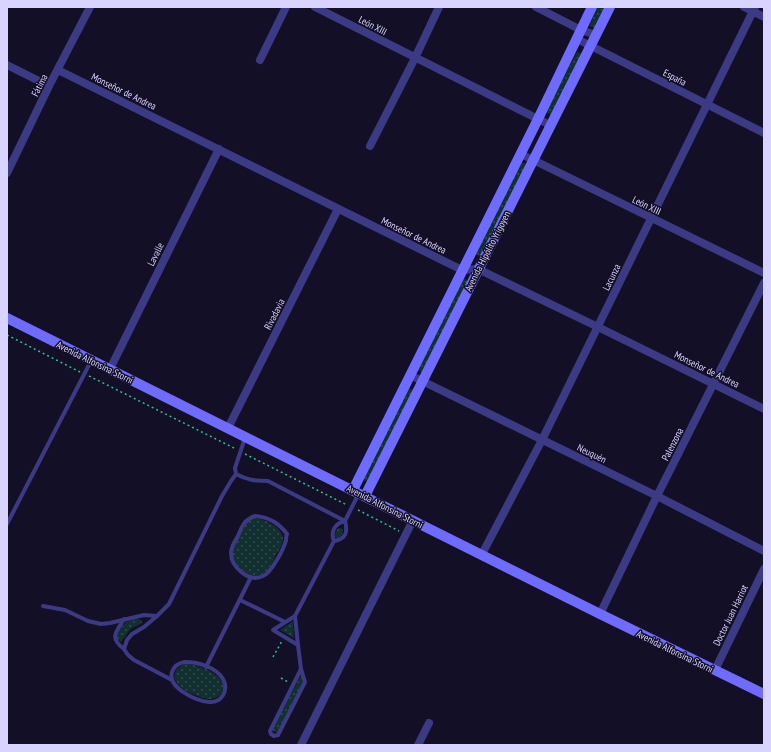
<svg xmlns="http://www.w3.org/2000/svg" width="771" height="752" font-family="'PT Sans Narrow',sans-serif">
	<style>
		.grass { fill: url(#grass-dots) }
		.lines { fill: none; stroke-linecap: round; stroke-linejoin: round }
		.path { stroke: #2fb8b0; stroke-width: 1.5; stroke-dasharray: 2 3; stroke-linecap: butt }
		.lane { stroke: #3d3a85; stroke-width: 4 }
		.street { stroke: #3d3a85; stroke-width: 8 }
		.secondary { stroke: #6f6bff; stroke-width: 10 }
		.labels { text-anchor: middle; stroke-width: 3; stroke-linejoin: round; paint-order: stroke }
		.street-label { font-size: 10px; fill: #d9d4ff; stroke: #130f26 }
	</style>
	<defs>
		<pattern id="grass-dots" width="8" height="8" patternUnits="userSpaceOnUse"><rect width="8" height="8" fill="#12302f"/><path d="M2 2h.1M6 6h.1" fill="none" stroke="#344d4e" stroke-width="1.8" stroke-linecap="round"/></pattern>
	</defs>
	<rect width="100%" height="100%" fill="#130f26"/>
	<g class="grass">
		<polygon points="598,7 605,7 594,28 589,26"/>
		<polygon points="577,52 582,54 551,115 546,112"/>
		<polygon points="521,162 526,164 481,257 476,254"/>
		<polygon points="463,278 468,281 423,373 418,370"/>
		<polygon points="408,388 413,390 368,482 363,480"/>
		<path d="M 255,518 C 264,519 282,527 283,538 C 283,544 279,550 276,555 C 271,566 266,578 252,575 C 247,574 243,571 239,567 C 236,564 231,556 233,550 C 233,546 245,523 249,521 C 251,520 253,519 255,518 Z"/>
		<polygon points="340,528 343,529 343,531 341,536 337,538 335,537 335,533 337,529"/>
		<path d="M 136,619 L 139,619 L 142,621 L 142,623 C 139,625 136,626 132,628 C 128,631 125,637 121,642 L 116,638 C 120,626 123,622 136,619 Z"/>
		<polygon points="293,621 294,638 280,630"/>
		<path d="M 184,664 C 196,664 216,671 222,682 C 227,692 217,700 208,699 C 197,697 170,687 175,672 C 177,668 180,666 184,664 Z"/>
		<polygon points="301,675 303,682 277,733 272,730"/>
	</g>
	<g class="lines">
		<g class="path">
			<polyline points="7,335 80,372"/>
			<polyline points="89,376 236,449"/>
			<polyline points="245,454 347,505"/>
			<polyline points="358,510 399,531"/>
			<polyline points="273,657 282,641"/>
			<polyline points="281,678 288,682"/>
		</g>
		<g class="lane">
			<path d="M 245,438 L 235,468 L 236,474 C 247,480 255,481 268,481 L 345,521"/>
			<path d="M 255,516 C 268,517 279,523 287,534 C 286,536 286,538 286,540 C 284,549 271,573 263,576 C 249,583 231,567 231,553 C 231,547 235,541 238,536 C 242,526 244,520 255,516 Z"/>
			<path d="M 345,521 C 335,523 330,532 334,541 C 346,539 348,532 345,521 L 359,493"/>
			<polyline points="7,524 91,361"/>
			<polyline points="240,600 285,622"/>
			<polyline points="43,606 65,610 88,621 101,624 110,623 144,615 157,616"/>
			<polyline points="295,616 298,645 273,630 295,616 334,541"/>
			<path d="M 124,619 C 116,632 109,638 124,649"/>
			<polyline points="298,645 301,669 305,682 278,735 274,736 271,734 270,731 301,669"/>
			<path d="M 185,662 C 198,662 216,667 223,679 C 229,690 222,703 209,702 C 197,701 167,688 172,672 C 174,665 179,663 185,662 Z"/>
			<polyline points="206,667 251,577"/>
			<polyline points="172,680 134,660 128,655 124,649 127,640 132,634 144,627 157,616 169,604 222,496 231,481 236,474"/>
		</g>
		<g class="street">
			<polyline points="315,7 550,125"/>
			<polyline points="536,7 581,30 596,35"/>
			<polyline points="744,7 764,17"/>
			<polyline points="577,39 764,133"/>
			<polyline points="260,60 286,7"/>
			<polyline points="7,65 49,86"/>
			<polyline points="58,70 462,270 478,269 598,327 764,409"/>
			<polyline points="370,146 415,58 439,7"/>
			<polyline points="521,154 764,273"/>
			<polyline points="7,173 49,86 90,7"/>
			<polyline points="110,369 219,149"/>
			<polyline points="410,375 657,496 764,551"/>
			<polyline points="228,428 338,209"/>
			<polyline points="482,554 542,440 755,7"/>
			<polyline points="600,614 657,496 764,283"/>
			<polyline points="715,670 764,569"/>
			<polyline points="301,745 413,520"/>
			<polyline points="418,745 429,723"/>
		</g>
		<g class="secondary">
			<polyline points="7,318 600,614 764,694"/>
			<polyline points="353,490 538,119 592,7"/>
			<polyline points="365,496 610,7"/>
		</g>
	</g>
	<g class="labels">
		<g class="street-label">
			<text transform="translate(373 25) rotate(27)" y="4">León XIII</text>
			<text transform="translate(675 77) rotate(27)" y="4">España</text>
			<text transform="translate(39 85) rotate(-63)" y="4">Fátima</text>
			<text transform="translate(124 91) rotate(26)" y="4">Monseñor de Andrea</text>
			<text transform="translate(647 205) rotate(26)" y="4">León XIII</text>
			<text transform="translate(414 235) rotate(26)" y="4">Monseñor de Andrea</text>
			<text transform="translate(487 251) rotate(-63)" y="4">Avenida Hipólito Yrigoyen</text>
			<text transform="translate(155 254) rotate(-64)" y="4">Lavalle</text>
			<text transform="translate(611 277) rotate(-64)" y="4">Lacunza</text>
			<text transform="translate(274 314) rotate(-63)" y="4">Rivadavia</text>
			<text transform="translate(95 362) rotate(26)" y="4">Avenida Alfonsina Storni</text>
			<text transform="translate(707 369) rotate(26)" y="4">Monseñor de Andrea</text>
			<text transform="translate(672 444) rotate(-63)" y="4">Palenzona</text>
			<text transform="translate(592 453) rotate(26)" y="4">Neuquén</text>
			<text transform="translate(385 506) rotate(27)" y="4">Avenida Alfonsina Storni</text>
			<text transform="translate(730 615) rotate(-64)" y="4">Doctor Juan Harriot</text>
			<text transform="translate(675 651) rotate(26)" y="4">Avenida Alfonsina Storni</text>
		</g>
	</g>
	<rect width="771" height="752" fill="none" stroke="#d9d4ff" stroke-width="16"/>
</svg>
